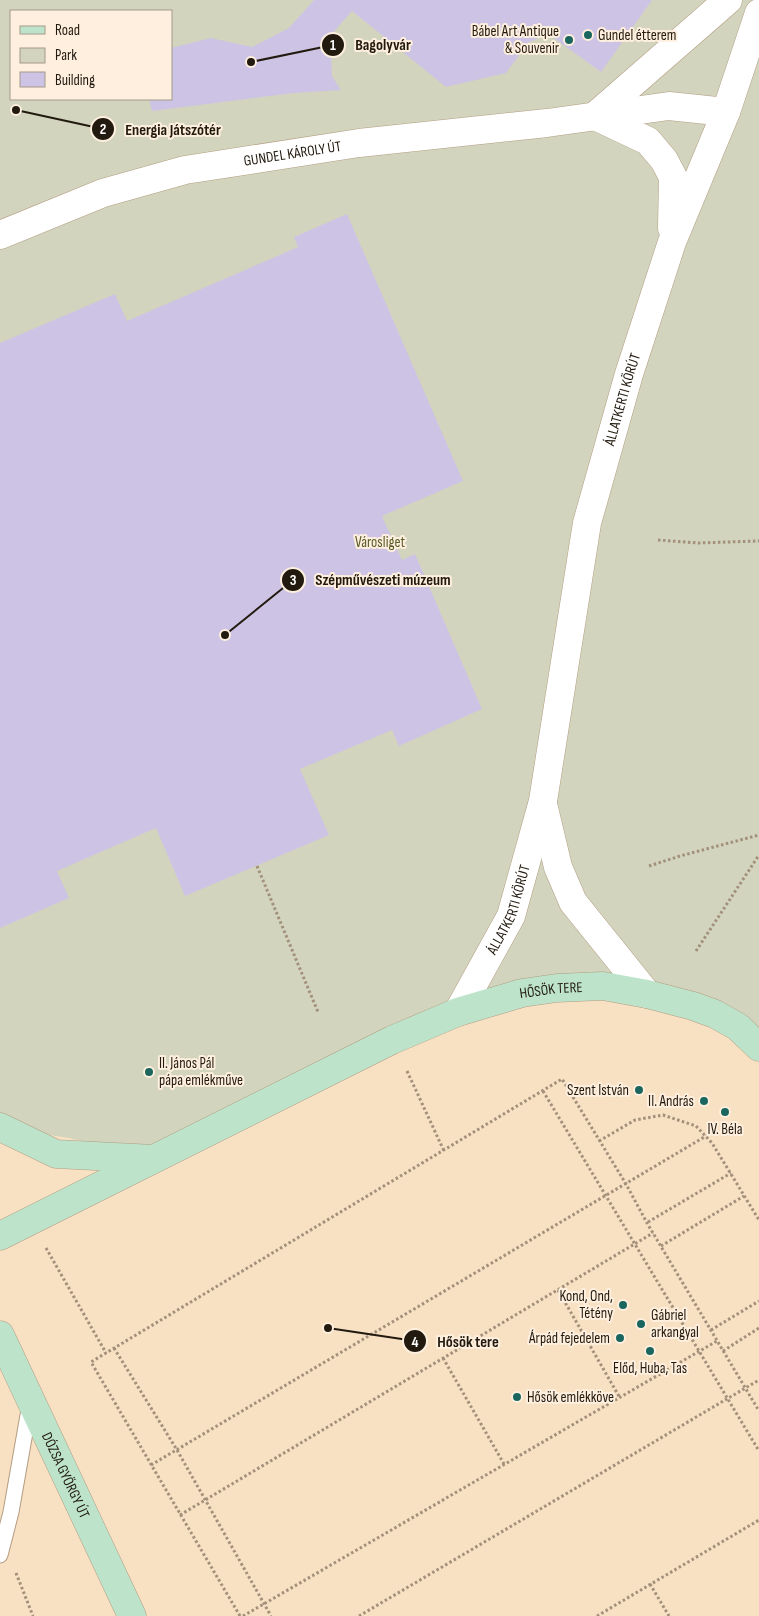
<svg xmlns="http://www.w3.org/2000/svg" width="759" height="1616" font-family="'Sofia Sans Condensed',sans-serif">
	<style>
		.green { fill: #d2d4bd; fill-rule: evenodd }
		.building { fill: #cdc4e5 }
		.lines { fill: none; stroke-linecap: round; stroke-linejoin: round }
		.lane-casing { stroke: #b39d82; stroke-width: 17 }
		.street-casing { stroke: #b39d82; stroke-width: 29 }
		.secondary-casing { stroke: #b39d82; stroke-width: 29 }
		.path { stroke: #a2907a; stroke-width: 3; stroke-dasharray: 2.5 2.5; stroke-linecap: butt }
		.lane { stroke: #fff; stroke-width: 15 }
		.street { stroke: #fff; stroke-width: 28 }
		.secondary { stroke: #bde4cb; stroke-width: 28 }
		.poi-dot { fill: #1a665f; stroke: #feefde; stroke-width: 2 }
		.labels { text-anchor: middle; stroke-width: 4; stroke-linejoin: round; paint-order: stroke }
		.poi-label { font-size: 15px; fill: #221a0f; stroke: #feefde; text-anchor: end }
		.street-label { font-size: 15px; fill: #221a0f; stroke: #feefde }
		.park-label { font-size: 15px; fill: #585b27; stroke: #feefde }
		.leader { fill: none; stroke: #221a0f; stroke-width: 2 }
		.callout-dot { fill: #221a0f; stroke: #feefde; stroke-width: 2 }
		.mark-label { font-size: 15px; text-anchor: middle; font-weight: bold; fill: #fff }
		.callout-label { font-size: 16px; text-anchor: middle; font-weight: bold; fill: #221a0f; stroke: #feefde; stroke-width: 4; stroke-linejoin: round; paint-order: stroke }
	</style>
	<rect width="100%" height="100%" fill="#f8e0c3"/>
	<path class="green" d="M 0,0 L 759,0 L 759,1047 L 693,1006 L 522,993 L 156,1159 L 69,1138 L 43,1134 L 0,1114 ZM 11,11 L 171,11 L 171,99 L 11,99 Z"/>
	<g class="building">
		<polygon points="314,0 652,0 601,72 544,31 537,39 529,42 506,73 446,87 352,11 330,36 332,76 341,90 294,93 152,111 149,99 171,99 171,48 211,38 252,47 289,28"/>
		<polygon points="347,214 463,481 382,516 402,560 415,554 482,709 399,746 392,730 300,769 329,835 185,896 156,828 57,871 69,898 0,928 0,343 115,294 127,321 298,247 294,237"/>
	</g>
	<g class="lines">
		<defs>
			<polyline id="lane" points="0,1555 11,1512 30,1404"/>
			<g id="street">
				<polyline points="595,116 728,0"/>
				<polyline points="595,116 648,141 664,160 673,177 672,228"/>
				<path id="s1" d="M 0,235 L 103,193 L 185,170 L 359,143 L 547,123 L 669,106 L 726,112"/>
				<polyline points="543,804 558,867 573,902 647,994"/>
				<path id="s2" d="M 458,1012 L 511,916 L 543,801 L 587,523 L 629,374 L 672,242 L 726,112 L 759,13"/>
			</g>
			<g id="secondary">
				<polyline points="0,1127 56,1154 154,1159"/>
				<path id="s3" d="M 0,1236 L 392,1040 L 458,1012 L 522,993 L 557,988 L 603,986 L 647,994 L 693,1006 L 715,1014 L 738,1027 L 759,1047"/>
				<path id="s4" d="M 0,1335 L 132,1616"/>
			</g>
		</defs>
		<use href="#lane" class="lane-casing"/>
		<use href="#street" class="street-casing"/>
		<use href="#secondary" class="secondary-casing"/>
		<g class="path">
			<polyline points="658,540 698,543 759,541"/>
			<polyline points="257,866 318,1012"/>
			<polyline points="649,866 680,856 759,835"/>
			<polyline points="696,951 759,855"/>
			<polyline points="407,1071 444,1151"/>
			<polyline points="543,1091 759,1451"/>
			<polyline points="599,1141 635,1120 663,1115 696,1126 712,1143 759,1220"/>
			<polyline points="648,1222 731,1173"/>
			<polyline points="661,1246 744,1196"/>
			<polyline points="46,1248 106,1353"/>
			<polyline points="558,1290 620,1398"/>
			<polyline points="711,1330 759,1301"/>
			<polyline points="114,1348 177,1450 271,1616"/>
			<polyline points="723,1351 759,1328"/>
			<polyline points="443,1358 504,1464"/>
			<polyline points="151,1465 706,1136"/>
			<polyline points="180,1515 653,1233"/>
			<polyline points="16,1573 33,1616"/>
			<polyline points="650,1584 669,1616"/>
			<polyline points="240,1616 91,1362 562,1079 626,1184 647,1223 759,1411"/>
			<polyline points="243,1616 717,1341"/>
			<polyline points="359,1616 759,1380"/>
			<polyline points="597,1616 759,1520"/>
		</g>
		<use href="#lane" class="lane"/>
		<use href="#street" class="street"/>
		<use href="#secondary" class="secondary"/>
	</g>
	<g class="poi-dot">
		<circle cx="588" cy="35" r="5"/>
		<circle cx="569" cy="40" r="5"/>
		<circle cx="149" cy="1072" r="5"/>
		<circle cx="639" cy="1090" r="5"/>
		<circle cx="704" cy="1101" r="5"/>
		<circle cx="725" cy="1112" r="5"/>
		<circle cx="623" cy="1305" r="5"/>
		<circle cx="641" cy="1324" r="5"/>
		<circle cx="620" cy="1338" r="5"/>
		<circle cx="650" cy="1351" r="5"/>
		<circle cx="517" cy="1397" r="5"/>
	</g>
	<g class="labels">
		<g class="poi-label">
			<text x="559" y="36">Bábel Art Antique<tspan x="559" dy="17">&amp; Souvenir</tspan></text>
			<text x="598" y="40" text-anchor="start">Gundel étterem</text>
			<text x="159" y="1068" text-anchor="start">II. János Pál<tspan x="159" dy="17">pápa emlékműve</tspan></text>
			<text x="629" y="1095">Szent István</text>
			<text x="694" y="1106">II. András</text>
			<text x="725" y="1134" text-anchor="middle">IV. Béla</text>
			<text x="613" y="1301">Kond, Ond,<tspan x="613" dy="17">Tétény</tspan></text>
			<text x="651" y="1320" text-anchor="start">Gábriel<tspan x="651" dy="17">arkangyal</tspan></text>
			<text x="610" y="1343">Árpád fejedelem</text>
			<text x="650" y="1373" text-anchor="middle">Előd, Huba, Tas</text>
			<text x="527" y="1402" text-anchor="start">Hősök emlékköve</text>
		</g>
		<g class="street-label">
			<text dy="5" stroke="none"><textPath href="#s1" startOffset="305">GUNDEL KÁROLY ÚT</textPath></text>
			<text dy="5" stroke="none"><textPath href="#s2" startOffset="639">ÁLLATKERTI KÖRÚT</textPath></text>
			<text dy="5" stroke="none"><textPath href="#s2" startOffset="115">ÁLLATKERTI KÖRÚT</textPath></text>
			<text dy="5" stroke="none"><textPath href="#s3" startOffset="606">HŐSÖK TERE</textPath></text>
			<text dy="5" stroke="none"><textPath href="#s4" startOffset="155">DÓZSA GYÖRGY ÚT</textPath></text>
		</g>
		<g class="park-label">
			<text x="380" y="547">Városliget</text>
		</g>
	</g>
	<path class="leader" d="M251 62L333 45M16 110L103 129M225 635L293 580M328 1328L415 1341"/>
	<g class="callout-dot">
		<circle cx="251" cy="62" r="5"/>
		<circle cx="16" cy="110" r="5"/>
		<circle cx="225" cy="635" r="5"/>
		<circle cx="328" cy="1328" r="5"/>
		<circle cx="333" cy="45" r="12"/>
		<circle cx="103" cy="129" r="12"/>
		<circle cx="293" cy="580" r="12"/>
		<circle cx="415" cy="1341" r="12"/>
	</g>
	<g class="mark-label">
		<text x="333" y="50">1</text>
		<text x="103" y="134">2</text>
		<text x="293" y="585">3</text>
		<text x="415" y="1347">4</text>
	</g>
	<g class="callout-label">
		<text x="383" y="50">Bagolyvár</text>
		<text x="173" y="135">Energia Játszótér</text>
		<text x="383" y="585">Szépművészeti múzeum</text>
		<text x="468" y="1347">Hősök tere</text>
	</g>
	<rect x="10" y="10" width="162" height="90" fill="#feefde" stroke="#a69a8b"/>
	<rect x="20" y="26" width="25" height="8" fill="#bde4cb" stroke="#a69a8b"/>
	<text x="55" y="35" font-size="15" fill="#221a0f">Road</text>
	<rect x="20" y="48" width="25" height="15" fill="#d2d4bd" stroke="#a69a8b"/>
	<text x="55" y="60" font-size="15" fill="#221a0f">Park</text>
	<rect x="20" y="72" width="25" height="15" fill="#cdc4e5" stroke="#a69a8b"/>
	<text x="55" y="85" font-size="15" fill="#221a0f">Building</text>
</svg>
